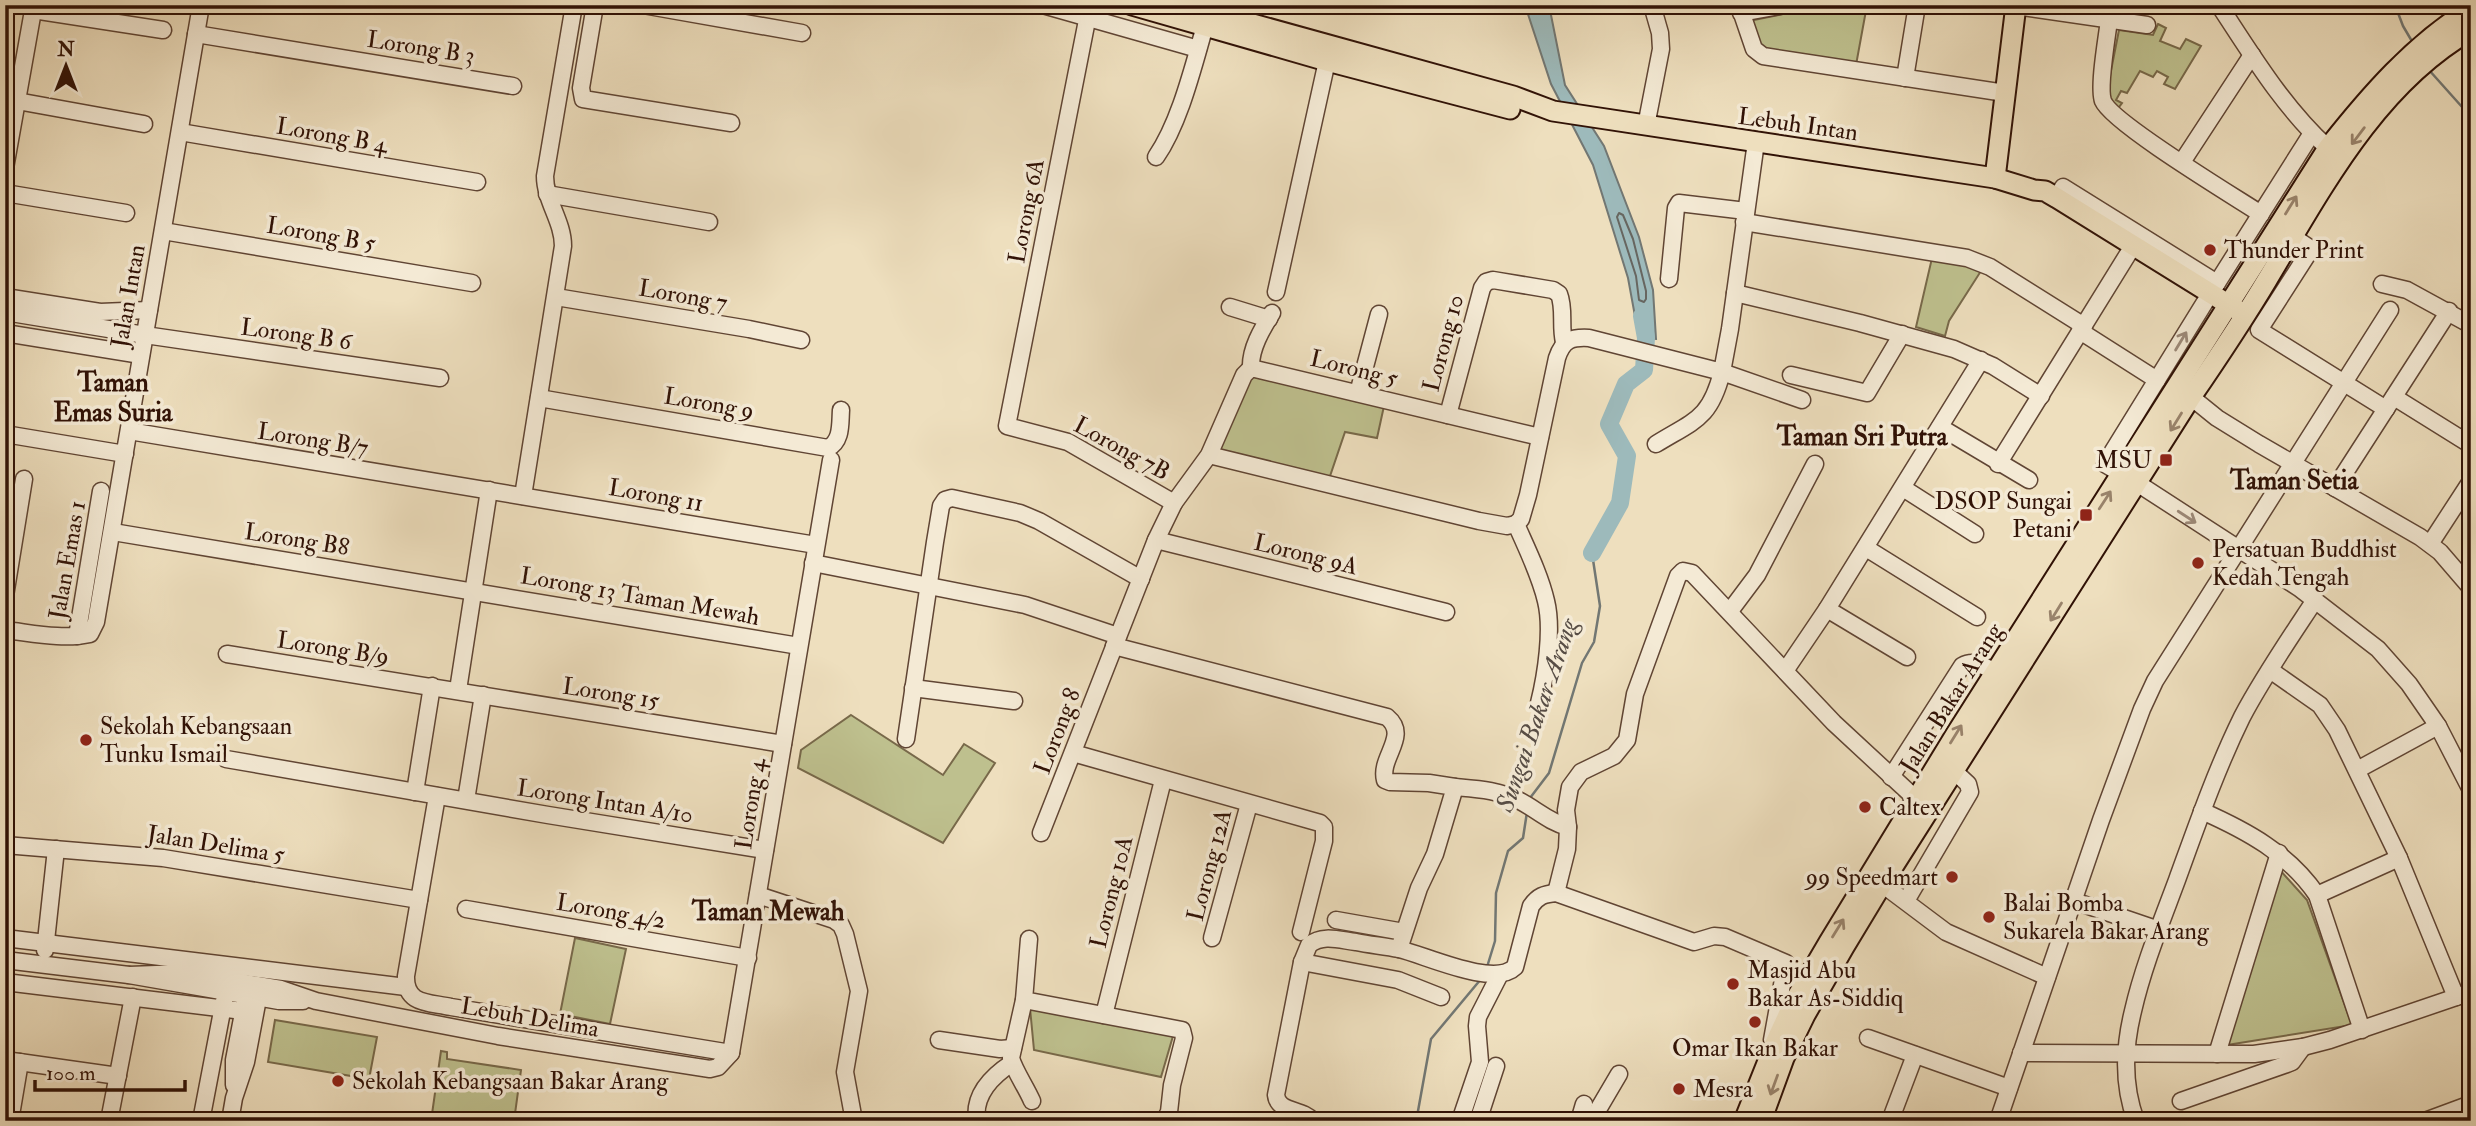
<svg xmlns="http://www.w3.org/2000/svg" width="2476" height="1126" font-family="'IM FELL Double Pica',serif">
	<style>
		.green { fill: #bec08e; stroke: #78694a; stroke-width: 2 }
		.water { fill: #9dbabb; stroke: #727773; stroke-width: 2 }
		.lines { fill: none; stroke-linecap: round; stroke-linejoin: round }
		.shore { stroke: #676660; stroke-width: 2 }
		.stream { stroke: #727773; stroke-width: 2.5 }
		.river { stroke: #9dbabb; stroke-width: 18 }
		.minor-casing { stroke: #604534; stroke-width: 19 }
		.major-casing { stroke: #311206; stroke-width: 23 }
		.minor { stroke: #f4ead5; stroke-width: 16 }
		.major { stroke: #eedfbe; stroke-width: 19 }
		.oneway { stroke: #99836b }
		.oneway2 { stroke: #9c8978 }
		.poi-dot { fill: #8f2418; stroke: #f4ead5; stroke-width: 2.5 }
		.labels { text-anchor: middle; stroke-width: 7; stroke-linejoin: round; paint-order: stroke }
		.street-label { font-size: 24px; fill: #311206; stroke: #f4ead5 }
		.poi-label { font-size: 24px; fill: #311206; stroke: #f4ead5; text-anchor: start }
		.neighbourhood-label { font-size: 26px; font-weight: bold; fill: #311206; stroke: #f4ead5 }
		.water-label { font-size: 26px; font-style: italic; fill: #574d45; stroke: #f4ead5 }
	</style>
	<rect width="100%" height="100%" fill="#eedfbe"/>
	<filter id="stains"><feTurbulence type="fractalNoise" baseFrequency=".00286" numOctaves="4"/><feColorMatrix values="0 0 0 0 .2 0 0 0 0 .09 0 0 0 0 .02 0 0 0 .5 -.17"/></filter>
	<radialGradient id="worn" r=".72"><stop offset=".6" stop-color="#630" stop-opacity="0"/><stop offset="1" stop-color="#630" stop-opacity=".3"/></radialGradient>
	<g class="green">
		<polygon points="1827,5 1867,5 1856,65 1762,50 1749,21"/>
		<polygon points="2158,24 2166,28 2160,41 2180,49 2186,39 2201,46 2175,89 2164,84 2168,77 2157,71 2153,77 2140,71 2127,93 2121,91 2116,100 2122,103 2116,111 2106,96 2119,30 2153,35"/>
		<polygon points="1932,258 1964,262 1981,271 1949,321 1945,336 1916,327"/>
		<polygon points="1250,376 1384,406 1377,438 1345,432 1329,479 1213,453"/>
		<polygon points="851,715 943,775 964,744 995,763 943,843 798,768 801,750"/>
		<polygon points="2279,869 2307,900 2352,1025 2227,1045"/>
		<polygon points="575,938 626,949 610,1024 560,1014"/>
		<polygon points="1030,1008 1173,1036 1161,1077 1034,1050"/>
		<polygon points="275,1020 377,1037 369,1079 268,1062"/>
		<polygon points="441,1051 447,1052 447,1059 521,1070 514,1121 431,1121"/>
	</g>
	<polygon class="water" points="1525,5 1549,5 1565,85 1604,146 1639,237 1653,290 1656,339 1639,338 1628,278 1593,165 1551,84"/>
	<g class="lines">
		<polygon class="shore" points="1619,213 1623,215 1633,239 1646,291 1646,299 1644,302 1639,300 1636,276 1617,217"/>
		<g class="stream">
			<polyline points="2395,5 2403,26 2413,43"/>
			<polyline points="2429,70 2471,117"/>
			<polyline points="1530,798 1549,773 1582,663 1594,642 1600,606 1592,553"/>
			<polyline points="1487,967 1495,941 1496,893 1508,851 1523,838 1527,812"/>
			<polyline points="1419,1121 1418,1111 1431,1039 1481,979"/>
		</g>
		<polyline class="river" points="1592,553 1620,503 1627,456 1609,424 1626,384 1644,370 1646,338 1642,316"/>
		<defs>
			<g id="minor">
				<polyline points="595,5 581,88 583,99 731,123"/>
				<polyline points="643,5 802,33"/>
				<polyline points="1043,5 1198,49"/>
				<polyline points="1090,5 1007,426 1068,442 1174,503"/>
				<polyline points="1739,5 1754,49 1763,56 2005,93"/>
				<path d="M 2219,5 C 2252,55 2283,107 2328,148"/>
				<polyline points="2016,6 2147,25"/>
				<polyline points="33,10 163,30"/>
				<polyline points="1741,13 1785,5"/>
				<path d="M 2109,20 C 2107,37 2098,87 2103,101 C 2112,123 2235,197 2261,214"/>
				<polyline points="196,34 513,86"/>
				<polyline points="1905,78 1917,5"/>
				<polyline points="17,101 144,124"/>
				<polyline points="1646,126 1661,49 1660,33 1652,5"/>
				<polyline points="180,132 477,182"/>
				<path d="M 1156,157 C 1180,122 1193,67 1205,26"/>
				<polyline points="2182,162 2252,55"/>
				<polyline points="5,168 34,5"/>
				<polyline points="5,193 126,213"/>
				<polyline points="547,194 709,222"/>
				<polyline points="2057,198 2063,187 2217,283"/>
				<polyline points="1744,222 1967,258 1990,267 2084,326"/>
				<polyline points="163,231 472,283"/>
				<polyline points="2293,237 2311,249 2259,330 2386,409"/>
				<polyline points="1669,279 1676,208 1679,203 1746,211"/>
				<polyline points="2382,284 2407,290 2471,325"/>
				<polyline points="2212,291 2312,133"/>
				<polyline points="1276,292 1327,61"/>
				<polyline points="1735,293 1860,323 1954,349 1993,366 2041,396"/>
				<polyline points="5,297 100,312 149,310"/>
				<polyline points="556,297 749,329 801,340"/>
				<polyline points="1230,307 1269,319"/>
				<polyline points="5,312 145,335 440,378"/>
				<polyline points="2080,331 2157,380"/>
				<polyline points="5,333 141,355"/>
				<path d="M 1251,368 C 1250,349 1262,329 1272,313"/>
				<polyline points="1791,375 1867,393 1902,334"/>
				<polyline points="1358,393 1379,314"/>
				<polyline points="2191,397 2217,418 2259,444 2420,537 2440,552 2471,588"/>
				<polyline points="2394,397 2471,445"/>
				<path d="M 539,398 L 828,448 C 842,441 840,424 841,410"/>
				<path d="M 1448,415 L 1482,288 L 1486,282 L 1493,280 L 1553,290 L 1559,294 C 1565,309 1560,326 1564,342"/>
				<polyline points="1940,427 2029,480"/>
				<polyline points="129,431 816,545"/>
				<polyline points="5,434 125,454"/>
				<path d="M 1656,444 C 1695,420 1710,419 1722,372 L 1802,400"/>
				<polyline points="1209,455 1479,521 1507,526 1516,524"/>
				<polyline points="1998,464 2128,254"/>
				<polyline points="2122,474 2105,464 2205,302"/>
				<polyline points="2137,483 2299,588 2378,649 2409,684 2438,726 2471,790"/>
				<polyline points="1903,488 1975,534"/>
				<polyline points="2335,488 2449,311"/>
				<path d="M 523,496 L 563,246 C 563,221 545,201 545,176 L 574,5"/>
				<path d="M 1516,524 L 1521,519 L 1528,495 L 1557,358 C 1563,340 1571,337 1589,338 L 1722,372 L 1730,329 L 1756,142"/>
				<path d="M 1516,524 C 1527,549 1540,575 1546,601 C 1553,629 1546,675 1539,703"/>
				<polyline points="113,532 799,646"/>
				<polyline points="1156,540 1446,612"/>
				<polyline points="2430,544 2471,481"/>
				<polyline points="1866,548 1977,617"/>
				<polyline points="813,563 1025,605 1118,636"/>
				<polyline points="5,596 24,479"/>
				<polyline points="1827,609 1907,657"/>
				<polyline points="1730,611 1757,575 1815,464"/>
				<path d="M 5,630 C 32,633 63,640 90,634 L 96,622 L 201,5"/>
				<polyline points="77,636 101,491"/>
				<path d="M 1114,646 L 1387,717 C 1410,736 1379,757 1385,780 L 1390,782 L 1429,783 L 1455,787 L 1435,854 L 1419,888 L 1399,949"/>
				<polyline points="227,654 783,744"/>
				<polyline points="2270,670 2320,705 2337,730 2399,858 2456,997"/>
				<polyline points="1785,671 1827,609 1981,360"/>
				<polyline points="913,688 1014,701"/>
				<polyline points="458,690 489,490"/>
				<polyline points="906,739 935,542 941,506 945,500 952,498 1020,513 1039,521 1141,579"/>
				<polyline points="1073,753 1320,823 1324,827 1324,841 1301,932"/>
				<polyline points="226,759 548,815 765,850"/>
				<polyline points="2357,770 2438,726"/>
				<path d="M 1891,777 L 1962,666 C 1974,659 1984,666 1995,672"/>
				<path d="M 1455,787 C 1478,789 1499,790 1520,801 C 1537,810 1549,822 1568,827"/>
				<polyline points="415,792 432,686"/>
				<path d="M 437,796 L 406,976 C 405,1005 429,1002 451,1007 L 731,1053"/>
				<polyline points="466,800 483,695"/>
				<path d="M 2202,811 C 2247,831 2288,853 2317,895 L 2362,1030"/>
				<polyline points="1041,833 1156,540 1174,503 1209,455 1244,375 1251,368 1540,437"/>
				<polyline points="5,845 163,858 419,900"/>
				<polyline points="1882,884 1946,932 2047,977"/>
				<polyline points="1556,893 1567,849 1568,827 1566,810 1570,787 1581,772 1614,756 1627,740 1635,694 1678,576 1683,571 1692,573 1834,723 1916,799"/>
				<polyline points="758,895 834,920 841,925 845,934 859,991 845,1072 854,1121"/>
				<polyline points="2317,895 2399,858"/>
				<polyline points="1906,901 1970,792 1968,784 1954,771"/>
				<polyline points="2074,901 2159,930"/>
				<polyline points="466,909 748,958"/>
				<polyline points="1336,920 1404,932"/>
				<polyline points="5,938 406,987"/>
				<polyline points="1212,938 1249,804"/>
				<polyline points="1029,939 1024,1000 1182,1030 1184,1038 1172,1085 1169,1112 1164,1121"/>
				<polyline points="45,950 56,849"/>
				<polyline points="5,960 129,975 279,1001 303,1001"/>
				<polyline points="1302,962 1398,980 1441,997"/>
				<polyline points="129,975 184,973 228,980 281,989 316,1001 498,1036 710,1069 718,1067 731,1053 831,460"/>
				<polyline points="5,982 243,1011"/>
				<path d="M 1024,1000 L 1011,1058 C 1014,1070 1026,1087 1032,1101"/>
				<polyline points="1104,1015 1163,780"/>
				<polyline points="1868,1038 2009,1088"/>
				<polyline points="939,1040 1000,1049 1013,1048"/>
				<polyline points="2021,1053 2254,1054 2303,1047 2330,1040 2471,992"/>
				<polyline points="2217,1054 2279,853"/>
				<polyline points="5,1060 118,1076"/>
				<polyline points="234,1085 234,1060 245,1003"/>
				<polyline points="2181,1101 2287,1064 2292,1062 2303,1047"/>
				<polyline points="10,1121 20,1062"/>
				<polyline points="109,1121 133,997"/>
				<polyline points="201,1121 224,1001"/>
				<polyline points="230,1121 234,1098 246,1062 260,988"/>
				<path d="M 977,1121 C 973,1095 992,1076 1012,1063"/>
				<path d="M 1313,1121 C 1302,1108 1278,1113 1276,1095 L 1302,962 L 1309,945 C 1323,934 1339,940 1356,942 C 1370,945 1385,946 1399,949 C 1425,955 1494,988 1515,967 L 1531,906 C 1538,896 1544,894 1556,893 L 1694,942 L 1714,936 L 1725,937 L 1786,963 L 1772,1040"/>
				<polyline points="1460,1121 1480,1062 1477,1026 1478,1017 1500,974"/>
				<polyline points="1478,1121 1496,1066"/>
				<polyline points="1579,1121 1584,1104"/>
				<polyline points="1594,1121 1599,1108 1619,1074"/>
				<polyline points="1890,1121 1915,1055"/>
				<polyline points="1998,1121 2101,820 2142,709 2155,681 2390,310"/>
				<path d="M 2136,1121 C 2123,1086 2124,1047 2133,1011 C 2143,967 2161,923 2177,880 C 2197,825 2216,770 2242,717 C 2263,677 2290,638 2315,600"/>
				<polyline points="2425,1121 2471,1104"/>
			</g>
			<g id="major">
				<polyline points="1132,5 1327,61 1510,109"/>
				<polyline points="1184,5 1513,96 1553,111 1995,178 2034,190 2045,191 2057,198 2239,311"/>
				<polyline points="1995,178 2016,5"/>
				<path d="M 1744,1121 L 1776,1041 L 1795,1000 L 1829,942 L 1956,734 L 2328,148 C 2369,96 2414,44 2471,9"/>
				<path d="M 1761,1121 L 1784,1058 L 1805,1015 L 1844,947 L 1882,884 L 2191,397 C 2217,359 2243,320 2267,280 C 2321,190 2376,84 2471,30"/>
			</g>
		</defs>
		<use href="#minor" class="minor-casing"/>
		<use href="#major" class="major-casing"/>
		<use href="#minor" class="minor"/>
		<use href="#major" class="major"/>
	</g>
	<defs><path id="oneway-shaft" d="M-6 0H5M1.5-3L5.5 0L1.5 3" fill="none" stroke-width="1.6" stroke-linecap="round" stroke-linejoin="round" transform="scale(1.75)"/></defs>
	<g class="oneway">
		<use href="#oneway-shaft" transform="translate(2358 136) rotate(127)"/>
		<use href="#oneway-shaft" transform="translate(2291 205) rotate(-58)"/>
		<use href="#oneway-shaft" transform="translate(2176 422) rotate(122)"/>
		<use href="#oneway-shaft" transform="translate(2105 500) rotate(-57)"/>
		<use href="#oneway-shaft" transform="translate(2056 612) rotate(122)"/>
		<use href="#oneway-shaft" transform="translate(1956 734) rotate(-58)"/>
		<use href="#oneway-shaft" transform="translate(1838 928) rotate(-58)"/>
		<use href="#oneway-shaft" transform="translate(1774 1085) rotate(110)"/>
	</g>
	<g class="oneway2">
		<use href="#oneway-shaft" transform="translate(2181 341) rotate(-59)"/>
		<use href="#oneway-shaft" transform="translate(2187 517) rotate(33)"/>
	</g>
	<g class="poi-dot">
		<circle cx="2210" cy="250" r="7"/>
		<rect x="2159" y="453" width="14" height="14" rx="3.5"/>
		<rect x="2079" y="508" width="14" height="14" rx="3.5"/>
		<circle cx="2198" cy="563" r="7"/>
		<circle cx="86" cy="740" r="7"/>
		<circle cx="1865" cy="807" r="7"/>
		<circle cx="1952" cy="877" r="7"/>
		<circle cx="1989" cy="917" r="7"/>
		<circle cx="1733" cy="984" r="7"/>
		<circle cx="1755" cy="1022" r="7"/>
		<circle cx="338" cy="1081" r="7"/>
		<circle cx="1679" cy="1089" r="7"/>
	</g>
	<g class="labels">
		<g class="street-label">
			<text transform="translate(421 47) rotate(9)" y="8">Lorong B 3</text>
			<text transform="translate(1798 124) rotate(8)" y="8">Lebuh Intan</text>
			<text transform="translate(332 135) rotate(10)" y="8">Lorong B 4</text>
			<text transform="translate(1026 211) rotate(-79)" y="8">Lorong 6A</text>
			<text transform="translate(321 234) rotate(10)" y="8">Lorong B 5</text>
			<text transform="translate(683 295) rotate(10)" y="8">Lorong 7</text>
			<text transform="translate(128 296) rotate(-80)" y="8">Jalan Intan</text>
			<text transform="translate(296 334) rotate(8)" y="8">Lorong B 6</text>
			<text transform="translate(1443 343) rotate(-75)" y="8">Lorong 10</text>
			<text transform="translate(1354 368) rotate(14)" y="8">Lorong 5</text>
			<text transform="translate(709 403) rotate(10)" y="8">Lorong 9</text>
			<text transform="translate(313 439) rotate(9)" y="8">Lorong B/7</text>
			<text transform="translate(1122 448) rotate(29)" y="8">Lorong 7B</text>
			<text transform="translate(656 495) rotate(10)" y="8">Lorong 11</text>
			<text transform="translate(297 539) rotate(9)" y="8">Lorong B8</text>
			<text transform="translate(1306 554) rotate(14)" y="8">Lorong 9A</text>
			<text transform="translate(67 560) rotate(-80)" y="8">Jalan Emas 1</text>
			<text transform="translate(640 596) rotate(10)" y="8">Lorong 13 Taman Mewah</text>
			<text transform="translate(333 648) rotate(9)" y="8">Lorong B/9</text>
			<text transform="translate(611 693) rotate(9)" y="8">Lorong 15</text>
			<text transform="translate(1951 698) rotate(-58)" y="8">Jalan Bakar Arang</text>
			<text transform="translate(1057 731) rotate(-69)" y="8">Lorong 8</text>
			<text transform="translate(605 801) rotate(9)" y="8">Lorong Intan A/10</text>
			<text transform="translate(750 804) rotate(-81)" y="8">Lorong 4</text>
			<text transform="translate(216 844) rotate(9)" y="8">Jalan Delima 5</text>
			<text transform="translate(1209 865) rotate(-75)" y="8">Lorong 12A</text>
			<text transform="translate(1111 892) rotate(-76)" y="8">Lorong 10A</text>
			<text transform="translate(611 911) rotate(10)" y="8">Lorong 4/2</text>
			<text transform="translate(530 1017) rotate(10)" y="8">Lebuh Delima</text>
		</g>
		<g class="poi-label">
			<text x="2224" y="258">Thunder Print</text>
			<text x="2152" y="468" text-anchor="end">MSU</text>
			<text x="2072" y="509" text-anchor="end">DSOP Sungai<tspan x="2072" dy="28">Petani</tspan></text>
			<text x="2212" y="557">Persatuan Buddhist<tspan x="2212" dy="28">Kedah Tengah</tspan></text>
			<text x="100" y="734">Sekolah Kebangsaan<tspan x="100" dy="28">Tunku Ismail</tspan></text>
			<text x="1879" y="815">Caltex</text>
			<text x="1938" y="885" text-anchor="end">99 Speedmart</text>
			<text x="2003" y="911">Balai Bomba<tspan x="2003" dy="28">Sukarela Bakar Arang</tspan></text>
			<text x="1747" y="978">Masjid Abu<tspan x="1747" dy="28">Bakar As-Siddiq</tspan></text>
			<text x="1755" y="1056" text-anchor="middle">Omar Ikan Bakar</text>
			<text x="352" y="1089">Sekolah Kebangsaan Bakar Arang</text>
			<text x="1693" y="1097">Mesra</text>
		</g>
		<g class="neighbourhood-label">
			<text x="113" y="391">Taman<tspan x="113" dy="30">Emas Suria</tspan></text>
			<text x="1862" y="445">Taman Sri Putra</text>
			<text x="2294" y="489">Taman Setia</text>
			<text x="768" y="920">Taman Mewah</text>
		</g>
		<g class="water-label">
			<text transform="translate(1536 715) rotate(-71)" y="9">Sungai Bakar Arang</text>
		</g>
	</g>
	<rect width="2476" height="1126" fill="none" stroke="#eedfbe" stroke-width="28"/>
	<rect x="7" y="7" width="2462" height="1112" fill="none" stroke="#311206" stroke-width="3.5"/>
	<rect x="14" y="14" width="2448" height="1098" fill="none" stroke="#311206" stroke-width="2"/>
	<g transform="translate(66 66)" stroke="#f4ead5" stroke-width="5" paint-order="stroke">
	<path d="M0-5L12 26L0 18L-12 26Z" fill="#311206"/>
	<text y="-10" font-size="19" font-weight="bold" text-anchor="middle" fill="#311206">N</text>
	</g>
	<path d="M35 1080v10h150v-10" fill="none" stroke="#311206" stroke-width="3.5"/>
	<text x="46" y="1080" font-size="21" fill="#311206" stroke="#f4ead5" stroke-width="5" paint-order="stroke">100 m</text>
	<rect width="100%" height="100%" filter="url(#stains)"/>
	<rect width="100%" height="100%" fill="url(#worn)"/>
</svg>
